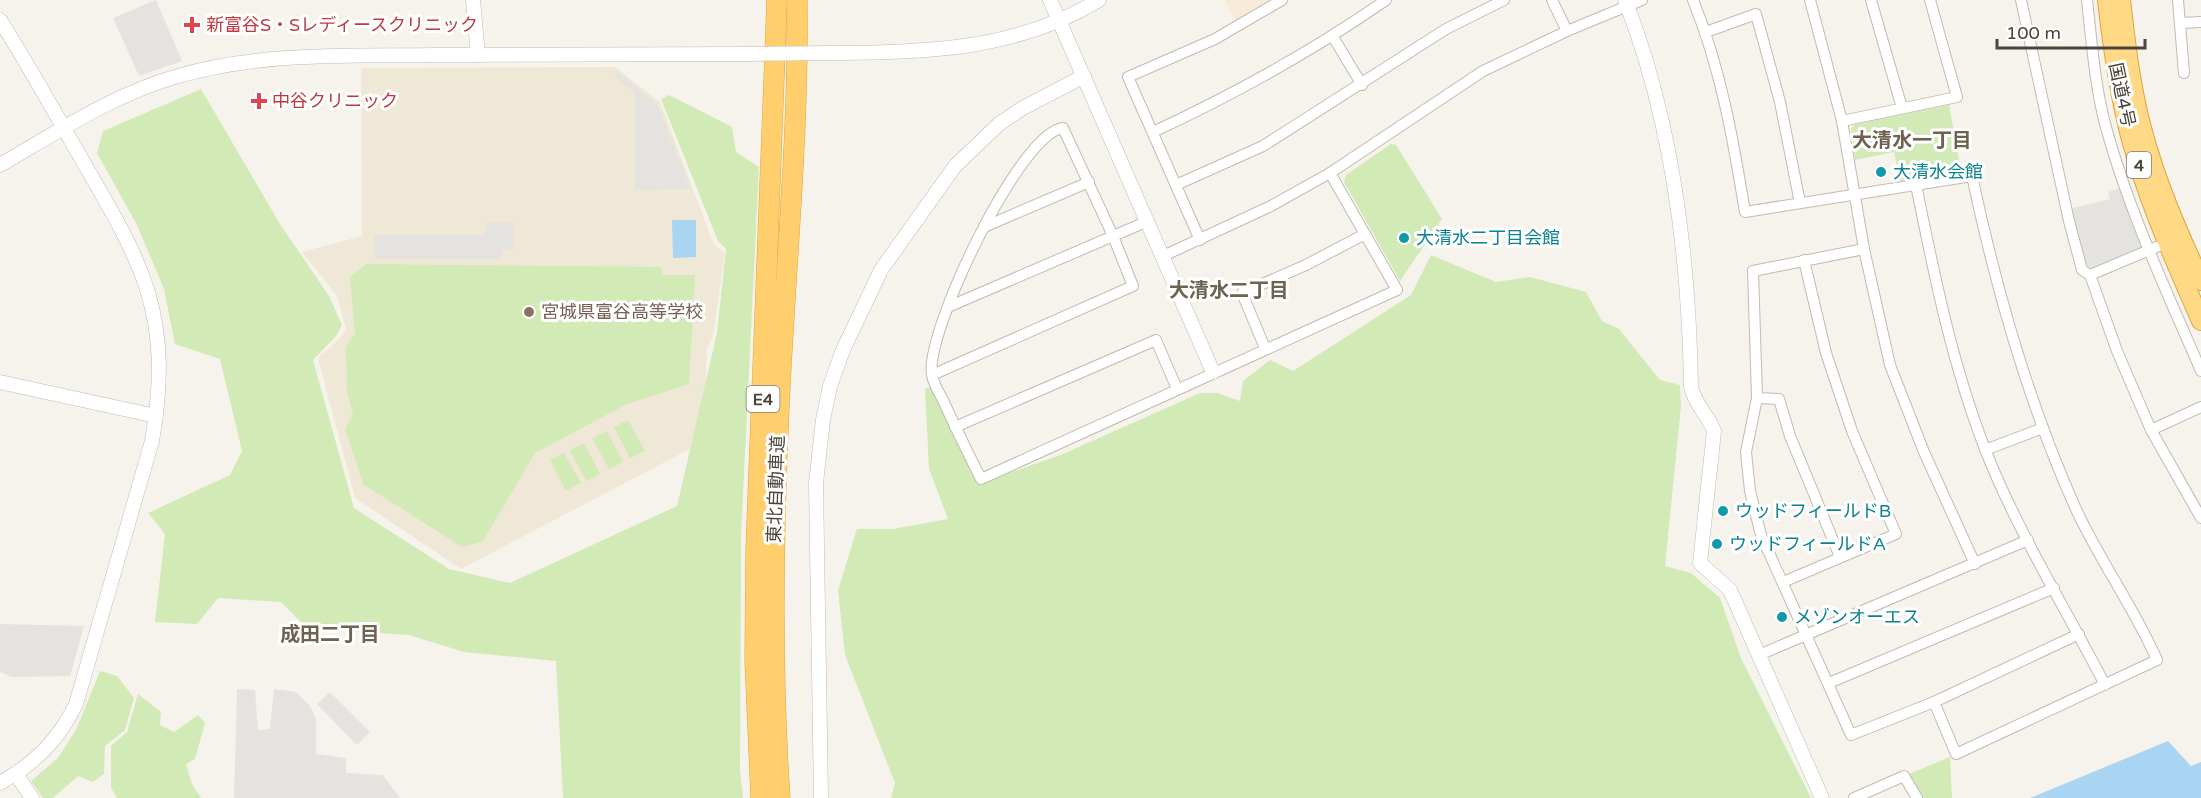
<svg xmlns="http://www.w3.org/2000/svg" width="2201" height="798" font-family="'Varela Round','Noto Sans JP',sans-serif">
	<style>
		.commercial { fill: #f7ead8 }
		.education { fill: #efe8d6 }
		.green { fill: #d2eab5 }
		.parking { fill: #e5e3e0 }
		.water { fill: #a9d4f2 }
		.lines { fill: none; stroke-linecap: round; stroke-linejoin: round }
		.minor-casing { stroke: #c2bbae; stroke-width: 12 }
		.tertiary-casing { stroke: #c2bbae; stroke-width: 15 }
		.trunk-casing { stroke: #e0a43c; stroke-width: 20 }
		.motorway-casing { stroke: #e0a43c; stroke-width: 21 }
		.minor { stroke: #fff; stroke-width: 10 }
		.tertiary { stroke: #fff; stroke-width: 14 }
		.trunk { stroke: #ffd985; stroke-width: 18 }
		.motorway { stroke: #ffcf6e; stroke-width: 20 }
		.tertiary-bridge-casing { stroke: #c2bbae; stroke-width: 15; stroke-linecap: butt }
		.tertiary-bridge { stroke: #fff; stroke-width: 14 }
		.health-dot { fill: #e0444e; stroke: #fff; stroke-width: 2 }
		.culture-dot { fill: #0f9aa8; stroke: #fff; stroke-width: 2 }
		.education-dot { fill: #8d6e63; stroke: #fff; stroke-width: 2 }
		.labels { text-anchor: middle; stroke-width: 6; stroke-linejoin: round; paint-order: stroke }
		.shield { fill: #fff; stroke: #817c74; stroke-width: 1.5 }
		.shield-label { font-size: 16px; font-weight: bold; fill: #4b4439 }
		.health-label { font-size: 18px; fill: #be3a42; stroke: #fff; text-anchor: start }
		.street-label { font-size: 18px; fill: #4b4439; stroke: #fff }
		.culture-label { font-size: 18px; fill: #0d838f; stroke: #fff; text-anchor: start }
		.education-label { font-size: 18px; fill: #785e54; stroke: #fff; text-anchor: start }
		.neighbourhood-label { font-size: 20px; font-weight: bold; fill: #6e6250; stroke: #fff }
	</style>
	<rect width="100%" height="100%" fill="#f6f3ec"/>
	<polygon class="commercial" points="1225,0 1271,0 1236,21"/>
	<polygon class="education" points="615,67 660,102 714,245 725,253 713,336 707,348 703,442 461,569 355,498 318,358 341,337 346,328 337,296 302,252 362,236 361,68"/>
	<g class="green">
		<polygon points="201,89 280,224 329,296 342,325 336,336 313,360 354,508 449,569 510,583 677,506 717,333 726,249 718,241 661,99 669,95 732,127 736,152 759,167 741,535 740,770 743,798 563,798 556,661 464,652 409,635 307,628 281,602 218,598 197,624 155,622 165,534 148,513 230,475 242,451 220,359 175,344 164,289 137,225 97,153 103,131"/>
		<polygon points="1949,105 1961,171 1900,181 1894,152 1855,160 1851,129 1855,124"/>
		<polygon points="1391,144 1396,145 1442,219 1400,281 1344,182 1346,175"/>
		<polygon points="1431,255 1496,282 1530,277 1586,292 1602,321 1619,329 1660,380 1680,385 1681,406 1665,566 1691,573 1720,598 1741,658 1811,798 891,798 895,783 845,655 838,590 857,529 893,529 948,519 929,469 925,389 933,386 977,484 1063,454 1200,393 1217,393 1240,401 1243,381 1270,360 1293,371 1411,295"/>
		<polygon points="366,264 661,267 662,275 695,275 689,384 627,404 535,453 483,541 462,547 363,484 345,429 353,415 347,391 346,347 355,334 350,277"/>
		<polygon points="628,420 645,451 630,458 614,427"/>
		<polygon points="607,431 623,462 609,469 592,438"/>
		<polygon points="584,443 600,474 586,481 570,450"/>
		<polygon points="564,453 581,483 566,491 550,460"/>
		<polygon points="100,671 117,676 134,698 125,730 105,746 104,774 93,782 78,776 53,798 43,798 31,781 58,758 76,730"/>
		<polygon points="138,694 161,712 160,725 174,732 198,715 205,723 195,759 186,764 192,784 201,798 117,798 111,788 111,746 127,732"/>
		<polygon points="1950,757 1952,798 1924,798 1909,774"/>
	</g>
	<g class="parking">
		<polygon points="156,0 182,61 139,76 113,18"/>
		<polygon points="618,72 657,104 691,189 635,190 635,92 615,77"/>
		<polygon points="2120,188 2142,247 2092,271 2084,267 2069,209 2110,199 2108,192"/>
		<polygon points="487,223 513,223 513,249 502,249 502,259 375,259 374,235 486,235"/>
		<polygon points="0,624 84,626 70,676 11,677 0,672"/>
		<polygon points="237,689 255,690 258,730 270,729 274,689 296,692 310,706 316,719 316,754 346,758 346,773 383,775 400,798 234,798"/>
		<polygon points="330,692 370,732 357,745 317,704"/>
	</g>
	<g class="water">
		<polygon points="672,220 696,220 696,257 673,258"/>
		<polygon points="2168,741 2191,766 2201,762 2201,798 2030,798"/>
	</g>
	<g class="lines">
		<defs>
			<g id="minor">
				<polyline points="1552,0 1567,31"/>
				<path d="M 1693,0 C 1721,69 1733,139 1745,212 L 1972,176 C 1996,289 2028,402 2075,507 C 2099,560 2134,607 2157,660 L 1956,754 L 1934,702"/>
				<polyline points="1810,0 1842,121 1864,249 1890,365 1924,452 1975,564"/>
				<polyline points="1871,0 1902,108"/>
				<polyline points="2021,0 2069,221 2082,270 2090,275"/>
				<path d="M 2087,0 C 2092,44 2095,89 2107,131 C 2130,214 2167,292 2201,371"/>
				<polyline points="2178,0 2184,73"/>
				<polyline points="2180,23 2201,22"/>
				<polyline points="1706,32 1756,14 1780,102 1800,203"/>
				<polyline points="1333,37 1362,85"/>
				<polyline points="1842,121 1957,97 1930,0"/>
				<path d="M 1153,132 C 1235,94 1311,52 1386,0"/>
				<polyline points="1176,185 1263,146 1446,29 1504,0"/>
				<path d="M 1916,185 C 1934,274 1952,364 1985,449 C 2017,531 2065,607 2105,685"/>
				<polyline points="984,227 1089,182"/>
				<polyline points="1200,240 1128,77 1215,39 1282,0"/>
				<polyline points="1864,249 1753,271 1757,398 1746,452 1750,491 1761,535 1851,735 1934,702 2079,634"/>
				<polyline points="1163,256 1271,206 1330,173 1483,71 1567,31 1642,0"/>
				<polyline points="948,307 1148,221"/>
				<polyline points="1265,348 1242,293 1306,265 1365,234"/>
				<path d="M 932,375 L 1133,286 L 1113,236 L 1063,128 C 1020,132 924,334 932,375 C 933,383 939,393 943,400 C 955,427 968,453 981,479 L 1397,290 L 1330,173"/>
				<polyline points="1757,398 1779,399 1790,436 1840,557"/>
				<polyline points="2201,407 2151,430 2201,518"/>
				<polyline points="955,427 1156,340 1177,389"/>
				<polyline points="2151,430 2117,351 2090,275 2166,243"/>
				<polyline points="1985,450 2043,428"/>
				<polyline points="1783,582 1896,534 1852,431 1826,353 1804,260"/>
				<polyline points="1759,655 2028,540"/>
				<polyline points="1829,683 2054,588"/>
				<polyline points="1854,798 1904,776 1917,798"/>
			</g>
			<g id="tertiary">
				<polyline points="473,0 478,55"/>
				<polyline points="1050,0 1213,372"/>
				<path d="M 1625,0 C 1673,122 1689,256 1691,387 C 1695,405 1708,415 1714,431 L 1700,563 L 1730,590 L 1822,798"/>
				<path d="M 0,20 C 26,61 50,104 74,146 C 138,257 175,308 152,441 L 76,704 C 59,740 34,764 0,783"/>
				<path d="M 832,53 C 926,52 1015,51 1099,0"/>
				<path d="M 0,165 C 57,132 114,94 178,76 C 261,52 349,56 435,55 C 539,55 644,54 748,54"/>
				<polyline points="0,382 156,416"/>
				<polyline points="16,774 32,798"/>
				<polyline points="821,798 816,483 823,420 830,386 843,350 881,270 955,166 999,124 1021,109 1084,76"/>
			</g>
			<g id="trunk">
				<path d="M 2107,0 C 2112,44 2118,88 2129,132 C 2146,197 2174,259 2201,321"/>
				<path d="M 2121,0 C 2126,44 2131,88 2143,132 C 2157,184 2178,233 2201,281"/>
			</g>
			<g id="motorway">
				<polyline points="761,798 755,661 756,549 777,0"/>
				<path d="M 780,798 C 771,668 773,538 779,408 C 785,272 799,136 797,0"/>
			</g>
		</defs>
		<use href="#minor" class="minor-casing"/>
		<use href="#tertiary" class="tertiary-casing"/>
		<use href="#trunk" class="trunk-casing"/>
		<use href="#motorway" class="motorway-casing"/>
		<use href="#minor" class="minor"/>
		<use href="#tertiary" class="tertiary"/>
		<use href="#trunk" class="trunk"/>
		<use href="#motorway" class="motorway"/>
		<defs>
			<polyline id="tertiary-bridge" points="748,54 832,53"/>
		</defs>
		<use href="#tertiary-bridge" class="tertiary-bridge-casing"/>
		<use href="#tertiary-bridge" class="tertiary-bridge"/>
	</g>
	<g class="health-dot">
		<path d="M189 16h6v6h6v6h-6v6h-6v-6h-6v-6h6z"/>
		<path d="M256 92h6v6h6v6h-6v6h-6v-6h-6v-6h6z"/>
	</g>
	<g class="culture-dot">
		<circle cx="1881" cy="172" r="6"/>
		<circle cx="1404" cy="238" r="6"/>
		<circle cx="1723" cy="511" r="6"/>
		<circle cx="1717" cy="544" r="6"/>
		<circle cx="1782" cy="617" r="6"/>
	</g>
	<circle class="education-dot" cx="529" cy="312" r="6"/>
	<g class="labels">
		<g class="shield">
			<rect x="2127" y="152" width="24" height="26" rx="4.5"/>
			<rect x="746.5" y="386" width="33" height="26" rx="4.5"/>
		</g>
		<g class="shield-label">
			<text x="2139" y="171">4</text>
			<text x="763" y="405">E4</text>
		</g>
		<g class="health-label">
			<text x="206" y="31">新富谷S・Sレディースクリニック</text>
			<text x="272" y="107">中谷クリニック</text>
		</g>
		<g class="street-label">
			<text transform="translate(2122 95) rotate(78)" y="6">国道4号</text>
			<text transform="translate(776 489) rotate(-88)" y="6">東北自動車道</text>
		</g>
		<g class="culture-label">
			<text x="1893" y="178">大清水会館</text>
			<text x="1416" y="244">大清水二丁目会館</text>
			<text x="1735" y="517">ウッドフィールドB</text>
			<text x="1729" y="550">ウッドフィールドA</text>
			<text x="1794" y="623">メゾンオーエス</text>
		</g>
		<g class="education-label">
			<text x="541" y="318">宮城県富谷高等学校</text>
		</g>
		<g class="neighbourhood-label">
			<text x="1912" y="147">大清水一丁目</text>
			<text x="1229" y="297">大清水二丁目</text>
			<text x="330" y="641">成田二丁目</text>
		</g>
	</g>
	<path d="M1997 39v9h148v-9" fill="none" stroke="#4b4439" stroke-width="3"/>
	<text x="2006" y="39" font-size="18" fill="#4b4439" stroke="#ffffff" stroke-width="4.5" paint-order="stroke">100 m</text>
</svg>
